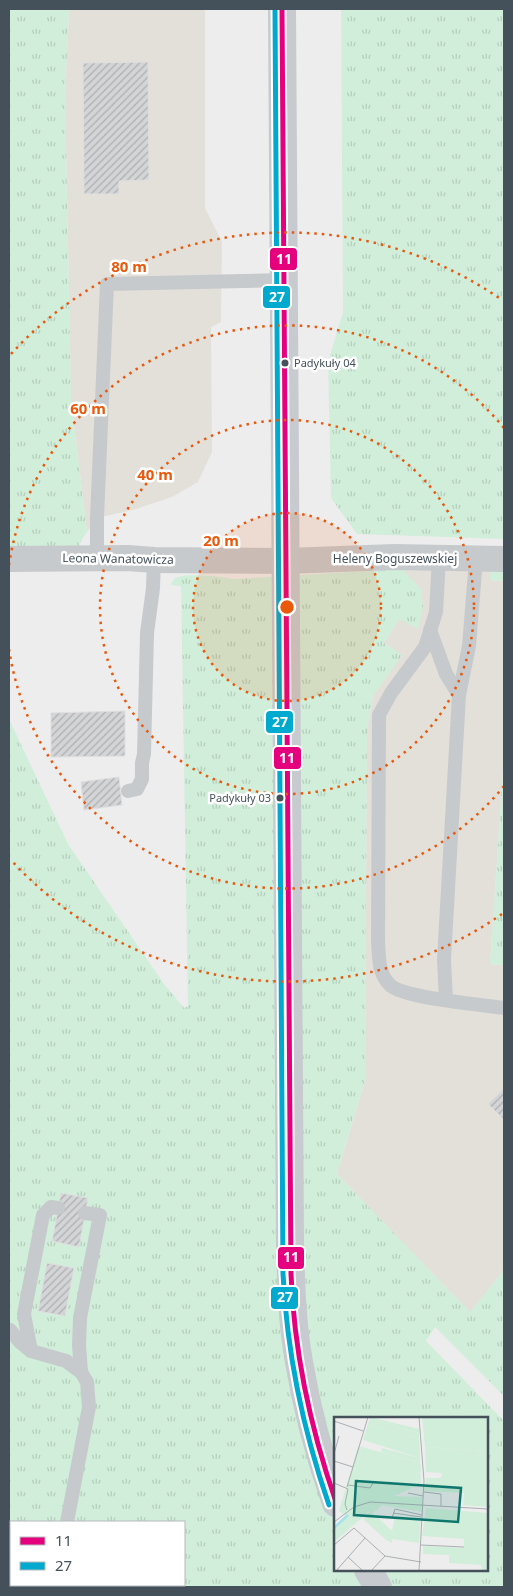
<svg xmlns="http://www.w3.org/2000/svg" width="513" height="1596" font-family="'Noto Sans',sans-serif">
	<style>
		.commercial { fill: #e3e0da }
		.grass { fill: url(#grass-tufts); fill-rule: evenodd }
		.building { fill: url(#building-hatch); stroke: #dfdfe0 }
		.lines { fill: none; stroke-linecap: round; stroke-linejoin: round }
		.lane { stroke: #c7cacc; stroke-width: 14 }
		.street { stroke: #c7cacc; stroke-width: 26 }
		.secondary { stroke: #c7cace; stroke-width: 28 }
		.bus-1-casing { stroke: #fff; stroke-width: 9 }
		.bus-2-casing { stroke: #fff; stroke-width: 9 }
		.bus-1 { stroke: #e5007d; stroke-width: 5 }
		.bus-2 { stroke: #00a9ce; stroke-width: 5 }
		.ring { fill: none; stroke: #e8590c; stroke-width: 2.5; stroke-dasharray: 2.5 5 }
		.bus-dot { fill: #45515a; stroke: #fff; stroke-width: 2 }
		.labels { text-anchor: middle; stroke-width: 5; stroke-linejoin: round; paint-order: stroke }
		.bus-label { font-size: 11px; fill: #45515a; stroke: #fff; text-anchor: start }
		.street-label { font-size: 12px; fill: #45515a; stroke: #fff }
		.inset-river { fill: none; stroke: #a5e2ec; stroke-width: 2.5 }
		.inset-road { fill: none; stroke: #aaafb2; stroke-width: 1 }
		.view { fill: #0f766e; fill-opacity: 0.15; stroke: #0f766e; stroke-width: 2.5 }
		.inset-edge { fill: none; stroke: #45515a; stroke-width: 2.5 }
		.centre { fill: #e8590c; stroke: #fff; stroke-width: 2.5 }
		.ring-label { font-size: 15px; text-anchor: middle; font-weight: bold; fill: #e8590c; stroke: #fff; stroke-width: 5; stroke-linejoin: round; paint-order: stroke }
		.line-badge { stroke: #fff; stroke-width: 2 }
		.badge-label { font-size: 14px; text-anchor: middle; font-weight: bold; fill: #fff }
	</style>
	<defs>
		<pattern id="grass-tufts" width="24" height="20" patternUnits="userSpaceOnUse" patternTransform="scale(1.25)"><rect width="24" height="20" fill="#d1eeda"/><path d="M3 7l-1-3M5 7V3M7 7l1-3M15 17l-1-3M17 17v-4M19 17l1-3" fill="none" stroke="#b5cebd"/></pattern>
		<pattern id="building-hatch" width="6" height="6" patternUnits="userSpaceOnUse" patternTransform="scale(1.25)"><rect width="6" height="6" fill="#d4d5d6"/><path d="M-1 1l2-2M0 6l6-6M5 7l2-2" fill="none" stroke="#aeafb1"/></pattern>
	</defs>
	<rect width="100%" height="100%" fill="#eeeded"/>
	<g class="commercial">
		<polygon points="69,9 205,9 205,208 222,242 221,322 211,327 212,452 198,482 172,497 133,510 97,518 87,532 71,400 65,96"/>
		<polygon points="402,569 490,571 490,580 504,581 504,756 490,964 504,965 504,1270 470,1313 337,1174 365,1080 367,729 373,696 401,655 384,643 399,618"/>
	</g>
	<g class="grass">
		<polygon points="9,9 69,9 65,96 71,400 87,532 77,548 9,550"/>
		<polygon points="341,9 504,9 504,539 357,534 331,498 328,362 343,312"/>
		<path d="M 402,569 L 421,589 L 423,608 L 418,629 L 399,619 L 384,643 L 402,655 L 373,696 L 367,729 L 365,1080 L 337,1174 L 470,1312 L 504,1270 L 504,1396 L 435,1327 L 426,1341 L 504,1421 L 504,1587 L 9,1587 L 9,719 L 68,844 L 164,984 L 184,1008 L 188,1006 L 181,586 L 171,585 C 172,581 174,578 178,577 C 188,573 223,577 234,579 ZM 336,1418 L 487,1418 L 487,1570 L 336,1570 ZM 11,1522 L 184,1522 L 184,1585 L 11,1585 Z"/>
		<polygon points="490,571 504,571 504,581 489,580"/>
		<polygon points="504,756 504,965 490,964"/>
	</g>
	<g class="building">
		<polygon points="148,62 149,180 119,181 119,194 84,194 83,63"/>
		<polygon points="125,711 125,756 51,757 51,713"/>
		<polygon points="119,777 122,805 84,810 81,782"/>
		<polygon points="504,1088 504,1120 488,1104"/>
		<polygon points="61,1193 88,1198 79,1247 52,1241"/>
		<polygon points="47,1263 74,1268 65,1316 38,1311"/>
	</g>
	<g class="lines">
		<g class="lane">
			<polyline points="97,558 97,518 107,284 284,280"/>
			<path d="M 439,558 L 436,612 L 425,647 L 391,693 L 379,715 L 378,941 C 379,956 378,974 390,985 C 403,998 483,1005 504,1008"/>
			<polyline points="430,630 446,674 459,695"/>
			<polyline points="128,791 137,789 142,779 142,763 144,754 147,633 153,588 154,560"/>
			<polyline points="446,1000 444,960 459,695 469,646 476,559"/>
			<polyline points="10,1330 20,1342 31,1351 66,1361 81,1372 87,1382 89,1407 67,1522"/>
			<polyline points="31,1351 24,1314 43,1215 51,1207 58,1208"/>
			<polyline points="81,1372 79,1345 80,1318 100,1215 85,1213"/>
			<polyline points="54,1587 55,1585"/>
		</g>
		<polyline class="street" points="9,559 128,558 154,560 287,561 394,557 504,559"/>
		<g class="secondary">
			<path d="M 282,9 L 290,1244 C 291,1283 292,1324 299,1362 C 307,1410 320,1458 336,1503"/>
			<polyline points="368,1570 378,1587"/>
		</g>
		<defs>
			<path id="bus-1" d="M 282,9 L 291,1274 C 294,1352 310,1427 336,1502"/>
			<path id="bus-2" d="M 275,9 L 283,1274 C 287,1354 303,1430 329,1505"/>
		</defs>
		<use href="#bus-1" class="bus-1-casing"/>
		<use href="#bus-2" class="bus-2-casing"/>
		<use href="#bus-1" class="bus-1"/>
		<use href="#bus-2" class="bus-2"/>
	</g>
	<circle cx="287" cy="607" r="94" fill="#e8590c" fill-opacity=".12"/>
	<g class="ring">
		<circle cx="287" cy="607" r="94"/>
		<circle cx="287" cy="607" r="187"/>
		<path d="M504 786A281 281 0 0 1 9 649M9 565A281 281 0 0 1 504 428"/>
		<path d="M502 914A375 375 0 0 1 11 860M11 354A375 375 0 0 1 502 300"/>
	</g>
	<g class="bus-dot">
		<circle cx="285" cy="363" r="4.5"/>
		<circle cx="280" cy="798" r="4.5"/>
	</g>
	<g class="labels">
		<g class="bus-label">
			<text x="294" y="367">Padykuły 04</text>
			<text x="271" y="802" text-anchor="end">Padykuły 03</text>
		</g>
		<g class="street-label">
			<text transform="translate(118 559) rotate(1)" y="4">Leona Wanatowicza</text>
			<text x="395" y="563">Heleny Boguszewskiej</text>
		</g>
	</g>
	<g transform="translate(334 1417)">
		<rect width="154" height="154" fill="#eeeded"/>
		<path d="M 36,2 L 85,16 L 85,22 L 34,7 ZM 24,29 L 28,30 L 21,53 L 71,68 L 85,64 L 82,57 L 86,55 L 86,46 L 47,35 L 48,31 L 86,41 L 87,67 L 60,79 L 88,80 L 88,95 L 48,88 L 39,96 L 58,114 L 61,99 L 87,101 L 85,126 L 58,122 L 58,126 L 52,123 L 29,102 L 37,93 L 0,125 L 0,111 L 13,100 L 5,94 ZM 91,30 L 154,34 L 154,90 L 129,88 L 130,76 L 90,74 L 92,61 L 107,61 L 108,56 L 92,55 ZM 92,91 L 154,96 L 154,154 L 148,154 L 147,148 L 115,146 L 115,138 L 89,137 L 89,129 L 130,131 L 130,122 L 88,119 Z" fill="#d1eeda"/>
		<path d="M 36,0 L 85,12 L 85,16 L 36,2 ZM 34,7 L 85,22 L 86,41 L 29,23 ZM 28,30 L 86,46 L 87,54 L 82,57 L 85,64 L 71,68 L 25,56 L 21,53 Z" fill="#d1eeda"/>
		<path d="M 88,0 L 154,0 L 154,34 L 91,30 Z" fill="#d1eeda"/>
		<path class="inset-river" d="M 0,111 L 14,98"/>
		<path class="inset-road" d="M 0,4 L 29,14M 0,37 L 5,19M 0,44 L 19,50M 0,66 L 14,72 L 11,87 L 13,93M 14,68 L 36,71 L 39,66M 13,70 L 34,0M 90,75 L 107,77 L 107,89M 74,76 L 89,79M 59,96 L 87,100M 58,101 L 61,92 L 88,98M 0,105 L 20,90 L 36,85 L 154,92M 0,128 L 20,111 L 51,139 L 87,145M 87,128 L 130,130M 14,140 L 29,154M 2,154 L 31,121M 37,154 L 51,139M 85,154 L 90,64 L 85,0"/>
		<path class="view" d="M 22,64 L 127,71 L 124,105 L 20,98 Z"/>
		<rect width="154" height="154" class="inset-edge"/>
	</g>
	<circle cx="287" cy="607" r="8" class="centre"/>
	<g class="ring-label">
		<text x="129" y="272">80 m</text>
		<text x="88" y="414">60 m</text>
		<text x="155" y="480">40 m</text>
		<text x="221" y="546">20 m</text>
	</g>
	<g class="line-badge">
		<rect x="269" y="247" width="29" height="24" rx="5" fill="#e5007d"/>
		<rect x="262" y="285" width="29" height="24" rx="5" fill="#00a9ce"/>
		<rect x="265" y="710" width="29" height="24" rx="5" fill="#00a9ce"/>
		<rect x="273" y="746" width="29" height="24" rx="5" fill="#e5007d"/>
		<rect x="277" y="1246" width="28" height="24" rx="5" fill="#e5007d"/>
		<rect x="270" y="1286" width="29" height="24" rx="5" fill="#00a9ce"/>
	</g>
	<g class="badge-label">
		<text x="284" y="264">11</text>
		<text x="277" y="302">27</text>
		<text x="280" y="727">27</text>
		<text x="287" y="763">11</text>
		<text x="291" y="1262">11</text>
		<text x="285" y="1302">27</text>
	</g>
	<rect width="513" height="1596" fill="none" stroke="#45515a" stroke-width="20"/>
	<rect x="10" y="1521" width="175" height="65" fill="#ffffff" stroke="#b5b9bd"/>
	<rect x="20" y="1537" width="25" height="8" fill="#e5007d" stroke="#b5b9bd"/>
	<text x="55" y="1546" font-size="15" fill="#45515a">11</text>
	<rect x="20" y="1562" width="25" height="8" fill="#00a9ce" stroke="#b5b9bd"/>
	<text x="55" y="1571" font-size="15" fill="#45515a">27</text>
</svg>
